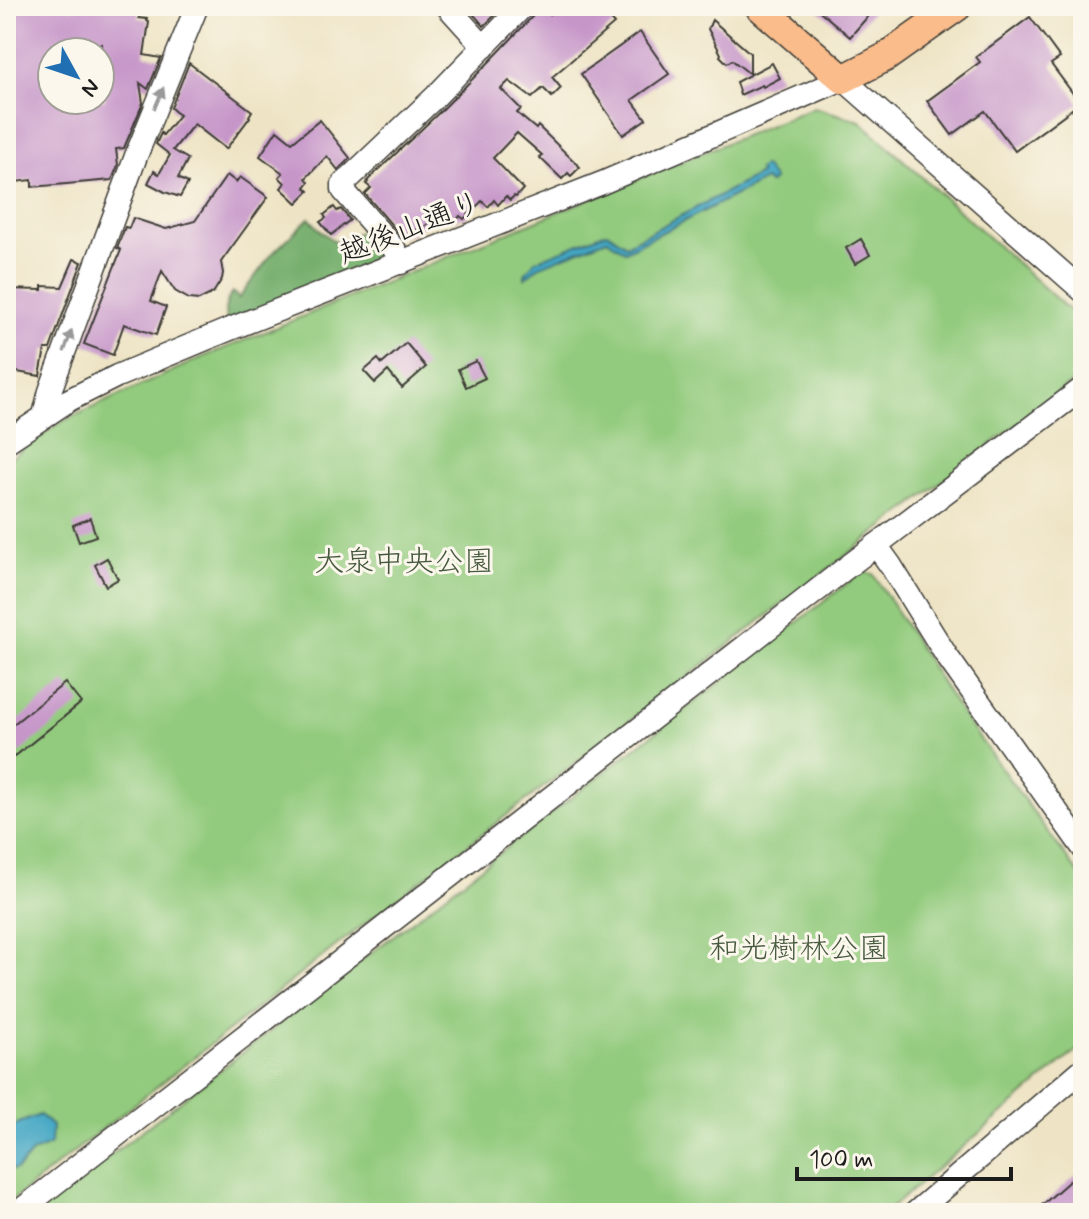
<svg xmlns="http://www.w3.org/2000/svg" width="1089" height="1219" font-family="Mynerve,'Klee One',sans-serif">
	<style>
		.green { fill: #93cb7e; stroke: #58744d; stroke-width: 2 }
		.forest { fill: #76af6d; stroke: #496644; stroke-width: 2 }
		.water { fill: #44a7c4; stroke: #306270; stroke-width: 2 }
		.building { fill: #c696c9; fill-rule: evenodd }
		.lines { fill: none; stroke-linecap: round; stroke-linejoin: round }
		.minor-casing { stroke: #3c3a35; stroke-width: 25 }
		.major-casing { stroke: #3c3a35; stroke-width: 31 }
		.minor { stroke: #fff; stroke-width: 22 }
		.major { stroke: #f9bc8a; stroke-width: 28 }
		.oneway { fill: #999 }
		.labels { text-anchor: middle; stroke-width: 6; stroke-linejoin: round; paint-order: stroke }
		.street-label { font-size: 30px; fill: #1c1c1c; stroke: #fbf7ec }
		.park-label { font-size: 30px; fill: #46593e; stroke: #fbf7ec }
	</style>
	<rect width="100%" height="100%" fill="#fbf7ec"/>
	<filter id="ink" filterUnits="userSpaceOnUse"><feTurbulence type="fractalNoise" baseFrequency=".0125" numOctaves="2"/><feDisplacementMap in="SourceGraphic" scale="16" xChannelSelector="R" yChannelSelector="G"/><feConvolveMatrix kernelMatrix="1 2 1 2 8 2 1 2 1" color-interpolation-filters="sRGB"/></filter>
	<filter id="wash" filterUnits="userSpaceOnUse"><feTurbulence type="fractalNoise" baseFrequency=".006" numOctaves="4" result="noise"/><feDisplacementMap in="SourceGraphic" scale="32" xChannelSelector="R" yChannelSelector="G"/><feGaussianBlur stdDeviation="1.8" result="paint"/><feColorMatrix in="noise" values="0 0 0 0 0 0 0 0 0 0 0 0 0 0 0 0 0 1.4 0 .05"/><feComposite in="paint" operator="in"/></filter>
	<g filter="url(#wash)">
		<rect width="100%" height="100%" fill="#eee4c5"/>
		<g class="green">
			<polygon points="814,107 860,121 1083,323 1083,374 350,935 6,1205 6,461 63,421 201,358"/>
			<polygon points="862,572 873,574 958,709 1083,880 1083,1045 885,1213 36,1213"/>
		</g>
		<path class="forest" d="M 309,218 L 321,231 L 335,242 L 347,239 L 366,228 L 387,255 L 228,323 C 222,311 226,303 232,292 L 239,298 L 272,254 Z"/>
		<g class="water">
			<polygon points="764,166 774,180 769,184 765,180 625,251 607,239 538,267 525,278 525,274 535,261 607,232 626,245 760,174 758,170"/>
			<polygon points="40,1115 52,1126 51,1144 33,1152 17,1169 6,1171 6,1131 21,1122"/>
		</g>
		<g id="blocks">
			<g class="building">
				<path d="M 15,6 L 68,6 L 68,9 L 85,6 L 139,6 L 139,18 L 147,19 L 147,21 L 149,22 L 144,55 L 161,58 L 148,89 L 140,83 L 143,103 L 124,148 L 116,149 L 118,165 L 112,180 L 32,187 L 32,180 L 6,183 L 6,16 L 16,14 ZM 102,44 L 105,100 L 52,100 L 51,49 L 73,46 L 73,48 Z"/>
				<polygon points="466,6 504,6 484,26"/>
				<polygon points="537,6 543,6 550,14 560,6 599,6 614,24 552,77 561,88 552,97 543,88 532,98 509,81 501,89 521,109 517,113 536,129 538,126 580,167 571,176 568,173 562,179 539,157 542,155 517,133 493,158 523,189 516,197 514,196 510,200 506,196 498,205 494,200 488,207 482,201 464,219 460,216 456,221 444,210 423,228 421,226 409,236 406,234 402,237 365,194 371,188 366,184 368,182 367,181 446,106 494,57 533,16"/>
				<polygon points="814,6 877,6 850,37"/>
				<polygon points="1030,17 1060,58 1051,64 1080,103 1015,151 985,111 952,135 927,101 980,62 976,57"/>
				<polygon points="712,20 750,53 750,74 732,60 727,63 720,56 721,54 708,29"/>
				<polygon points="640,32 669,74 632,100 646,119 623,135 581,74"/>
				<polygon points="189,63 252,111 249,116 250,117 226,149 194,124 173,150 188,159 178,178 188,183 180,197 165,192 148,183 154,171 159,174 170,155 156,144 161,133 163,135 179,115 171,108"/>
				<polygon points="772,63 780,78 763,87 762,85 740,95 736,82"/>
				<polygon points="320,120 350,158 338,170 327,156 306,178 309,182 305,187 309,191 297,203 281,188 285,183 279,177 283,173 260,156 277,130 292,142"/>
				<polygon points="227,175 236,182 240,177 268,197 221,262 223,273 222,279 213,293 199,300 189,299 175,291 162,271 151,301 166,307 156,335 124,324 113,355 84,344 121,250 117,248 125,227 129,228 133,218 166,229 195,221"/>
				<polygon points="334,207 337,211 341,209 350,220 331,235 320,222 326,218 324,215"/>
				<polygon points="861,239 870,255 855,264 846,248"/>
				<polygon points="74,259 82,262 50,349 45,349 40,376 6,370 6,289 42,290 42,286 62,287"/>
				<polygon points="406,343 426,367 402,388 388,371 375,383 364,371 378,359 382,364"/>
				<polygon points="476,361 485,378 466,387 458,369"/>
				<polygon points="90,518 96,536 79,542 73,525"/>
				<polygon points="107,558 118,579 106,586 95,565"/>
				<polygon points="65,683 81,703 14,757 6,747 6,730"/>
				<polygon points="1083,1169 1083,1205 1074,1213 1033,1213"/>
			</g>
		</g>
	</g>
	<g filter="url(#ink)">
		<use href="#blocks" fill-opacity="0" stroke="#3c3a35" stroke-width="2"/>
		<g class="lines">
			<defs>
				<g id="minor">
					<polyline points="447,6 484,47"/>
					<polyline points="401,263 395,250 343,190 343,184 436,96 523,6"/>
					<polyline points="44,415 50,391 136,156 197,6"/>
					<polyline points="6,442 69,400 117,376 225,331 602,183 843,79 1083,291"/>
					<polyline points="876,545 891,566 946,655 1083,848"/>
					<polyline points="17,1213 842,571 1083,388"/>
					<polyline points="915,1213 1083,1069"/>
				</g>
				<polyline id="major" points="759,6 843,79 886,57 958,6"/>
			</defs>
			<use href="#minor" class="minor-casing"/>
			<use href="#major" class="major-casing"/>
			<use href="#minor" class="minor"/>
			<use href="#major" class="major"/>
		</g>
		<defs><path id="oneway-solid" d="M-6-.8H1V-3.2L6.5 0L1 3.2V.8H-6Z" transform="scale(2)"/></defs>
		<g class="oneway">
			<use href="#oneway-solid" transform="translate(159 98) rotate(-67)"/>
			<use href="#oneway-solid" transform="translate(68 341) rotate(-70)"/>
		</g>
	</g>
	<g class="labels">
		<g class="street-label">
			<text transform="translate(410 227) rotate(-21)" y="10">越後山通り</text>
		</g>
		<g class="park-label">
			<text x="404" y="571">大泉中央公園</text>
			<text x="799" y="958">和光樹林公園</text>
		</g>
	</g>
	<rect width="1089" height="1219" fill="none" stroke="#fbf7ec" stroke-width="32"/>
	<g transform="translate(76 76) rotate(130)"><circle r="38" fill="#fbf7ec" stroke="#a29f99" stroke-width="2"/>
	<path d="M0-6L14 30L0 20L-14 30Z" fill="#1f6fb2"/>
	<text y="-12" font-size="22" font-weight="bold" text-anchor="middle" fill="#1c1c1c">N</text>
	</g>
	<path d="M797 1167v12h214v-12" fill="none" stroke="#1c1c1c" stroke-width="4"/>
	<text x="809" y="1167" font-size="24" fill="#1c1c1c" stroke="#fbf7ec" stroke-width="6" paint-order="stroke">100 m</text>
</svg>
